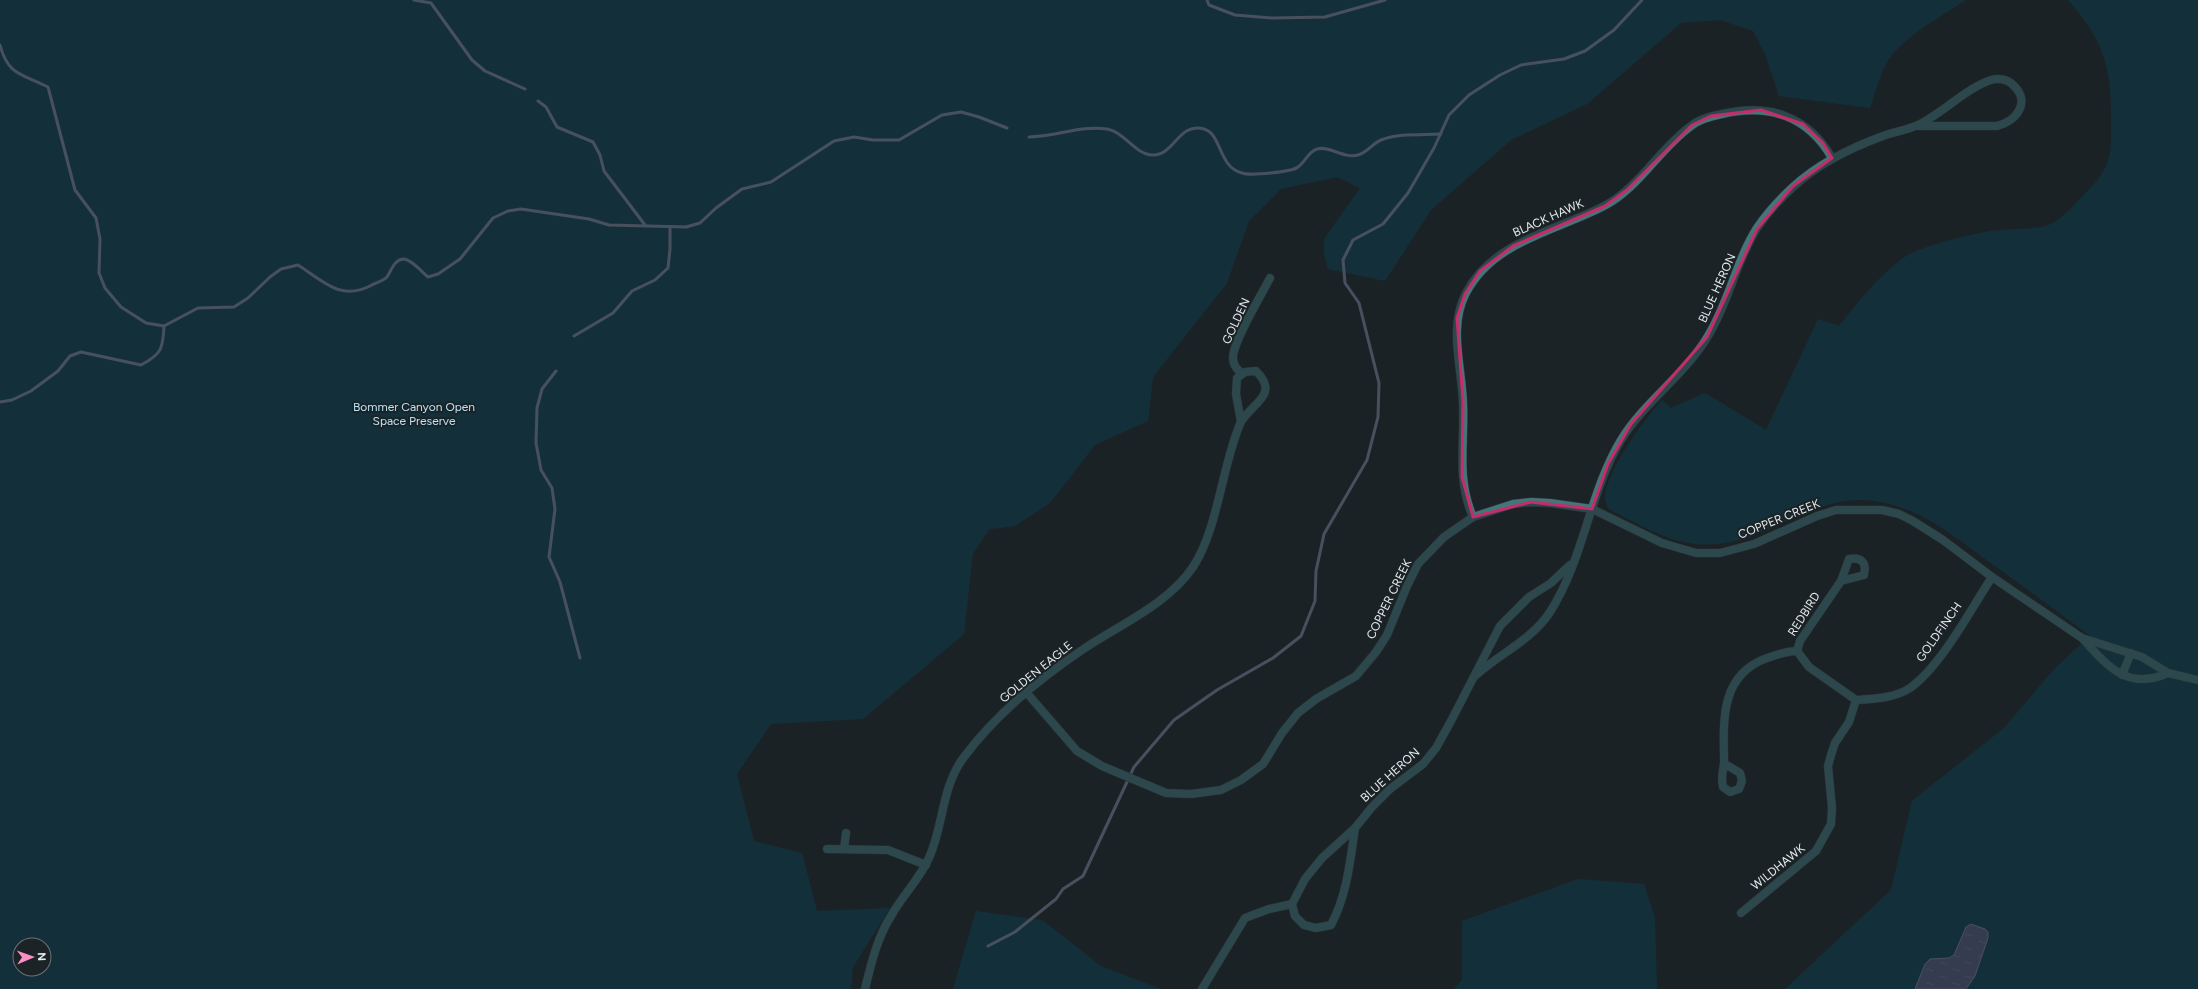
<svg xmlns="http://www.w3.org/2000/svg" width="2198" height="989" font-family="Figtree,sans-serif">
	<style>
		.green { fill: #0a4153; fill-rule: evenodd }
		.water { fill: url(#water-ripples); stroke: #7f87a2 }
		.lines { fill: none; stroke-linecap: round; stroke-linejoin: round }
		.stream { stroke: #7f87a2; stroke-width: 3 }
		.minor-casing { stroke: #373f43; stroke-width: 9 }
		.minor { stroke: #43767a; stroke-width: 8 }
		.marked { fill: none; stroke: #c52d6a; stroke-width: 3; stroke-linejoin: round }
		.labels { text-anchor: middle; stroke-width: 4; stroke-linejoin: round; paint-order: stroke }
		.street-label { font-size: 12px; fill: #e4eaec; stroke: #1b2327 }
		.park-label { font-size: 12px; fill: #b5e3f7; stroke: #1b2327 }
	</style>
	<defs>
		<pattern id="water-ripples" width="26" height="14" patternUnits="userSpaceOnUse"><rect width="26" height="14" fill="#545c82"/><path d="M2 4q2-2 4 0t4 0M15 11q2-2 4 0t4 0" fill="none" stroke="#6c7494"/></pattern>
	</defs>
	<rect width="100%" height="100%" fill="#1b2327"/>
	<g class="green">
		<path d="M 0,0 L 1966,0 C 1939,18 1905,35 1887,62 C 1879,76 1875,94 1870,108 L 1779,96 L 1765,54 L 1753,31 L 1720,20 L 1681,23 L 1587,104 L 1511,140 L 1431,210 L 1385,281 L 1328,269 L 1324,253 L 1324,239 L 1360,188 L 1337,177 L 1281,189 L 1249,221 L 1227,283 L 1153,377 L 1148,421 L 1095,445 L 1050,503 L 1015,526 L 990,529 L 973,553 L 964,634 L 863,719 L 771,724 L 737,774 L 754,841 L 802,853 L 817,911 L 890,908 L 853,967 L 851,989 L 0,989 ZM 20,945 L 44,945 L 44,969 L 20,969 Z"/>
		<path d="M 2068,0 L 2198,0 L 2198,989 L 1785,989 L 1891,890 L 1912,801 L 2004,728 L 2055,668 L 2090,636 C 2059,612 2027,589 1995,566 C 1957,539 1922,507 1874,501 C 1806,492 1758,555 1689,543 C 1661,538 1634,522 1609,509 C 1590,490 1647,416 1662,400 L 1671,408 L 1705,393 L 1766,430 L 1818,319 L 1839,326 C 1858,302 1878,277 1903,258 C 1920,246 1969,235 1990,231 C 2007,228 2039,231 2053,223 C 2062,218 2071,208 2078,201 C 2088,190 2100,180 2106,166 C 2112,153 2111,138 2111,124 C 2112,70 2105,41 2068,0 Z"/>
		<polygon points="1578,879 1644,884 1655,918 1657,989 1454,989 1462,980 1462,921"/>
		<polygon points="976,911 1042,920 1101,966 1161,989 953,989"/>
	</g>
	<polygon class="water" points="1971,924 1985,929 1988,932 1988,938 1975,976 1966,989 1915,989 1925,964 1930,959 1949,958 1954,955 1966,927"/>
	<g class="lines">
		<g class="stream">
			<polyline points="414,0 431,3 472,60 485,71 525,89"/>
			<polyline points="1207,0 1209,5 1235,15 1272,18 1325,17 1385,0"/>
			<path d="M 0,45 C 8,76 23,74 48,87 L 75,190 L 96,218 L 100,239 L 99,273 L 105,288 L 121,307 L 146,323 L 164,326 L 198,308 L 234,307 L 248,298 L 270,277 L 281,269 L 298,265 C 323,281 340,301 370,286 C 375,283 383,281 387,277 C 391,271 394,260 403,259 C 411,259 422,272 428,277 L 438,274 L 460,259 L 493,218 L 508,211 L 521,209 L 589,219 L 609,225 L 686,227 L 700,223 L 716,208 L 742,189 L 771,182 L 834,141 L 854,137 L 873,140 L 899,140 L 942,115 L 961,112 L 979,117 L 1007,128"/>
			<polyline points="538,101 546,107 557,127 593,142 600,155 604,171 645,225"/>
			<path d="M 1029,137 C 1055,137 1081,125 1107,129 C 1125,132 1135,155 1153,155 C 1175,155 1178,122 1204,129 C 1222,134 1218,167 1242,173 C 1250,176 1292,172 1298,167 C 1305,162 1309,151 1317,149 C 1329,145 1343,159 1358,155 C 1367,153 1373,143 1381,140 C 1399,133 1421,135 1441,134"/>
			<polyline points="574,336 613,313 632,291 655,280 668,268 670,249 670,227"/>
			<polyline points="556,371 542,389 537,408 536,443 541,470 552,488 555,509 549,557 560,582 580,658"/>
			<path d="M 0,402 L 12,400 L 31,391 L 58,371 L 70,356 L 81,352 L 141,365 C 162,354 163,348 164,326"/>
			<polyline points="988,946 1015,932 1056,899 1063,889 1083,876 1134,767 1174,720 1217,690 1273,658 1301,636 1315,601 1316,571 1324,534 1367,460 1378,417 1379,383 1359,303 1345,283 1343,260 1353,240 1383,224 1408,193 1434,148 1449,115 1469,95 1500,75 1521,65 1564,59 1585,51 1614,30 1642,0"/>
		</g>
		<defs>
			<g id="minor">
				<path d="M 1242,374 C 1237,369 1233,365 1233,358 C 1232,343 1262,294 1270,278"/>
				<path d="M 1473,517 C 1456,478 1465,444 1463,403 C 1462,367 1448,327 1466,293 C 1493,241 1556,231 1604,206 C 1639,188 1659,149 1691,126 C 1699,119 1712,116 1722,114 C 1769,103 1808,116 1832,158"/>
				<path d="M 2083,639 C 2108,667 2128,691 2168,673"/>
				<path d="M 1797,651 L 1809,667 L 1856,700 C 1874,699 1895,698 1910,688 C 1941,666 1971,609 1992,577"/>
				<path d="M 1797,651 L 1800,641 L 1841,581 L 1849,559 C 1861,557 1867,562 1864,575 L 1841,581"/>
				<polyline points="2122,675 2131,653"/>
				<path d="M 1475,676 C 1499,654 1532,640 1550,612 C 1584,559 1589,493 1621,440 C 1645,401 1685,375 1708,336 C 1729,302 1736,261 1757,228 C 1767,213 1780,199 1793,187 C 1819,163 1850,148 1883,136 C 1894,132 1907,130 1918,125 C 1940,115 1968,87 1991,80 C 1998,78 2007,79 2012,84 C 2032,101 2017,121 1997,126 L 1917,126"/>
				<polyline points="1026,692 1077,751 1102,766 1166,793 1191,794 1221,790 1241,780 1263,764 1282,733 1298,713 1316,699 1356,676 1376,652 1387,635 1407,586 1418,564 1444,537 1473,517 1513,504 1531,502 1550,503 1592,509 1662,543 1696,553 1720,553 1754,544 1817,516 1836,510 1882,510 1899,514 1913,521 1943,540 1992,577 2082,638 2142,657 2168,673 2198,680"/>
				<path d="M 1725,764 L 1740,773 L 1742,781 L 1739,789 L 1730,792 L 1723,787 C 1720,773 1725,769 1724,757 C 1723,717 1722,674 1767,658 C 1777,655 1786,651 1797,651"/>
				<path d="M 1355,828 C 1350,862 1347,895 1331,925 L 1316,928 L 1304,925 L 1295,916 L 1292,904 L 1305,879 L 1322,858 L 1355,828 L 1372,807 L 1390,789 L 1423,764 L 1436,748 L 1451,721 L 1500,626 L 1529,597 L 1551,583 L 1570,565"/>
				<polyline points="827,849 888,850 926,865"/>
				<polyline points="844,849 846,833"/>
				<polyline points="1741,913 1816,851 1831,824 1832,808 1828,766 1831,755 1835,743 1849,722 1856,700"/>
				<path d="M 865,989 C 871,964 877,938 891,916 C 902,896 919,880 929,858 C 944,825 941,787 964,757 C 997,713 1040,678 1085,648 C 1121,624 1168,604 1193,567 C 1218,529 1222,466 1240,424 C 1250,403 1281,396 1256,371 L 1245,372 L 1237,378 L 1236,394 L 1241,422"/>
				<polyline points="1202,989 1245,918 1269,909 1292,904"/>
			</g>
		</defs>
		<use href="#minor" class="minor-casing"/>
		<use href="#minor" class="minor"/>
	</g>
	<path d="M0 0H2198V989H0ZM 1761,110 L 1803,124 L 1823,143 L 1832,158 L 1793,186 L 1757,229 L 1707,337 L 1631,424 L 1608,464 L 1592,509 L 1531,502 L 1473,517 L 1462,477 L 1463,401 L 1457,318 L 1465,294 L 1480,271 L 1513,246 L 1605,206 L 1627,190 L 1692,125 L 1711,116 Z" fill="#1b2327" fill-opacity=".55" fill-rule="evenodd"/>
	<path class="marked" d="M 1761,110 L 1803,124 L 1823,143 L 1832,158 L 1793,186 L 1757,229 L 1707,337 L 1631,424 L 1608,464 L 1592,509 L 1531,502 L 1473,517 L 1462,477 L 1463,401 L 1457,318 L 1465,294 L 1480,271 L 1513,246 L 1605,206 L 1627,190 L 1692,125 L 1711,116 Z"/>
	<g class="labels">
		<g class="street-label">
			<text transform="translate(1548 218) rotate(-24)" y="4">BLACK HAWK</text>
			<text transform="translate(1717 288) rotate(-66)" y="4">BLUE HERON</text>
			<text transform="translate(1236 321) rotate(-65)" y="4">GOLDEN</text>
			<text transform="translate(1779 519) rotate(-22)" y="4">COPPER CREEK</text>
			<text transform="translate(1389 599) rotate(-64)" y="4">COPPER CREEK</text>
			<text transform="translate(1804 614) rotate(-58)" y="4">REDBIRD</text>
			<text transform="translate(1939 632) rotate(-55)" y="4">GOLDFINCH</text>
			<text transform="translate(1036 672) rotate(-39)" y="4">GOLDEN EAGLE</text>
			<text transform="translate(1390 775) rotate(-42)" y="4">BLUE HERON</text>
			<text transform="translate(1778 867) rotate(-39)" y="4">WILDHAWK</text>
		</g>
		<g class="park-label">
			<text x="414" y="411">Bommer Canyon Open<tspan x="414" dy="14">Space Preserve</tspan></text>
		</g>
	</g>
	<g transform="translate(32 957) rotate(88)"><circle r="19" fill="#1b2327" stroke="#6b7376"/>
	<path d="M0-3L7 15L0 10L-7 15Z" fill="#fb8fc5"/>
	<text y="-6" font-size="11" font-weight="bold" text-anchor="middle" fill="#e4eaec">N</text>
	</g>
</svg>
